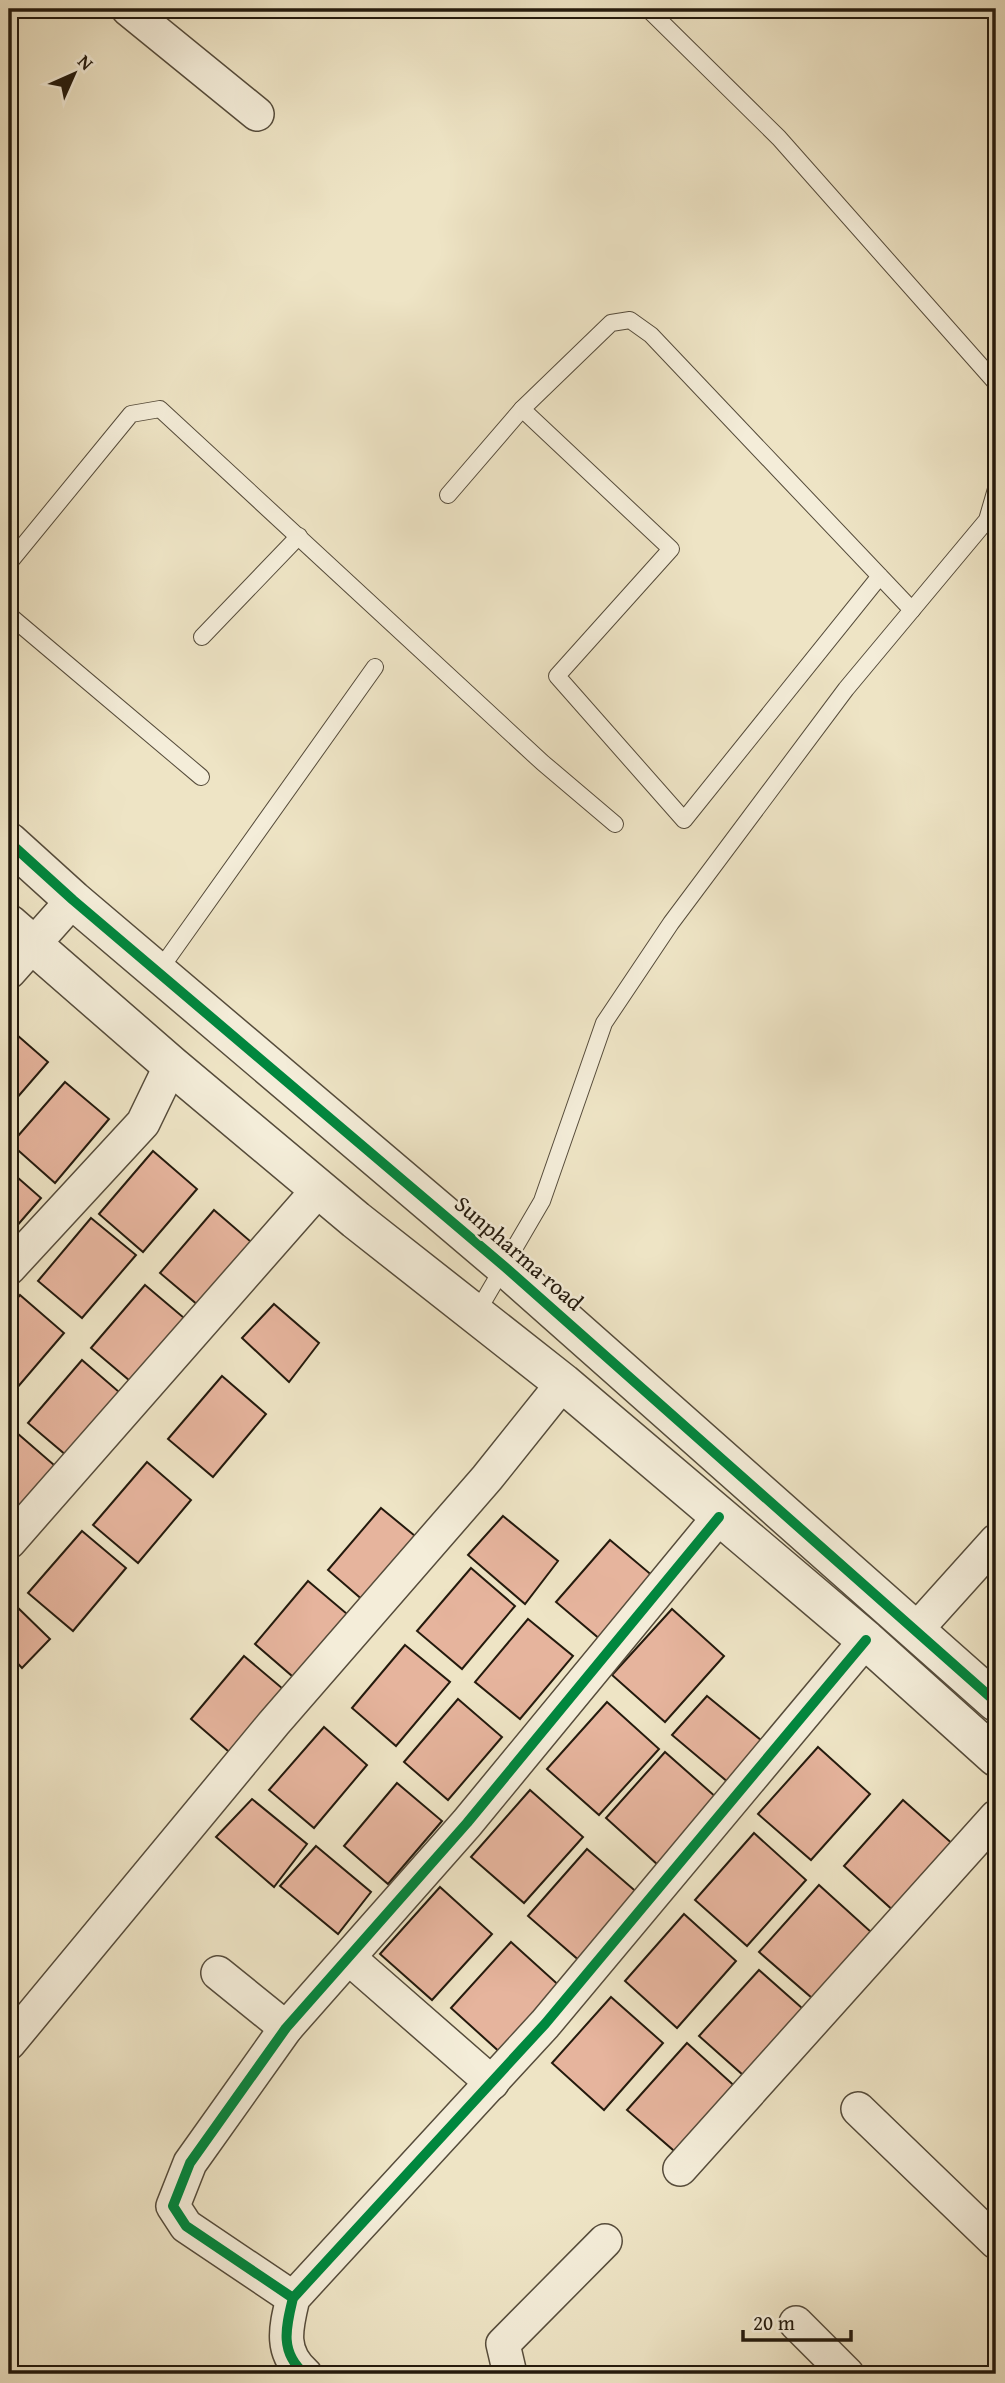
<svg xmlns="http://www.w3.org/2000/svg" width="1005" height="2383" font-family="'Gentium Book Plus',serif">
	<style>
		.building { fill: #e6b49d; stroke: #241a0d; stroke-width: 2 }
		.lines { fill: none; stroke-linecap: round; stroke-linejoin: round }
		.service-casing { stroke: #564c3b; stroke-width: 18 }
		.minor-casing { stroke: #564c3b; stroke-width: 36 }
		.tertiary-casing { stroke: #564c3b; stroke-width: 41 }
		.service { stroke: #f4edd9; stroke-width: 16 }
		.minor { stroke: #f4edd9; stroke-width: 33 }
		.tertiary { stroke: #f4edd9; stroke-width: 38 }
		.cycleway-casing { stroke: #f4edd9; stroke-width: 15 }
		.cycleway { stroke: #00873e; stroke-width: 10 }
		.labels { text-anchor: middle; stroke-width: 5; stroke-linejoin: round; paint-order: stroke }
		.street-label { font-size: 23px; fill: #241a0d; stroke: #f4edd9 }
	</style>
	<rect width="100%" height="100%" fill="#eee4c5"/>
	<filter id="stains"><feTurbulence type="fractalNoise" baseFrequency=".00286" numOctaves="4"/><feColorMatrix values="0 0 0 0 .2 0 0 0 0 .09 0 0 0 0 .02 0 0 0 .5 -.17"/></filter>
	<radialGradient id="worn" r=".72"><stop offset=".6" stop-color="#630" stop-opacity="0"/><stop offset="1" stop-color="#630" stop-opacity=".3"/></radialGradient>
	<g class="building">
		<polygon points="9,1028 48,1062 9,1107"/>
		<polygon points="65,1082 109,1119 55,1183 11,1144"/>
		<polygon points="153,1151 197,1189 143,1252 99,1214"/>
		<polygon points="9,1170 41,1198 9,1235"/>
		<polygon points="214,1210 258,1248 205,1311 160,1273"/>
		<polygon points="91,1218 136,1255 82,1318 38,1281"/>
		<polygon points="145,1285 190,1323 136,1386 91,1348"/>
		<polygon points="20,1295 64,1333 10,1396 9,1308"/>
		<polygon points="274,1304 319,1343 289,1382 242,1338"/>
		<polygon points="82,1360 126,1398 73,1461 28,1423"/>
		<polygon points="222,1376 266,1414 213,1477 168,1439"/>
		<polygon points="17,1433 61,1471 9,1531 9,1442"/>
		<polygon points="147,1462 191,1500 138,1563 93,1525"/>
		<polygon points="381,1508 426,1545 372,1608 328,1570"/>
		<polygon points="503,1516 558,1561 525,1604 468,1555"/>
		<polygon points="82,1531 126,1568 73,1631 28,1593"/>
		<polygon points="610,1540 654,1577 601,1640 556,1602"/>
		<polygon points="471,1568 515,1606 462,1669 417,1631"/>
		<polygon points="308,1581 353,1619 299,1682 255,1644"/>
		<polygon points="13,1603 50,1639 22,1668 9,1654 9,1607"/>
		<polygon points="672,1609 724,1656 665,1722 612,1675"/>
		<polygon points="528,1619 573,1656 520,1719 475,1682"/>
		<polygon points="405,1645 450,1682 396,1746 352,1708"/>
		<polygon points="244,1656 289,1694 235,1757 191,1719"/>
		<polygon points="707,1696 762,1741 729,1783 672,1735"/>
		<polygon points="458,1699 502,1737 448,1800 404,1762"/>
		<polygon points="607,1702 659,1749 599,1815 547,1769"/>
		<polygon points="324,1727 367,1765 314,1828 269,1790"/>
		<polygon points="818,1747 870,1794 811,1860 758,1814"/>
		<polygon points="665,1752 717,1798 658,1865 606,1818"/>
		<polygon points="397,1783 442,1821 388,1884 344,1846"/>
		<polygon points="530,1790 583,1837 524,1903 471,1857"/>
		<polygon points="252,1799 307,1844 274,1887 216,1837"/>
		<polygon points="903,1800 955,1846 896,1913 844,1866"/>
		<polygon points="754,1833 806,1880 747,1946 695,1900"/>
		<polygon points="316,1846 371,1892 338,1934 280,1886"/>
		<polygon points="587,1849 640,1895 581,1962 528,1916"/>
		<polygon points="819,1885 871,1932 812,1998 759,1952"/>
		<polygon points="440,1887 492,1934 432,2000 380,1954"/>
		<polygon points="684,1914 736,1961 677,2028 625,1981"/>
		<polygon points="511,1942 563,1989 503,2055 451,2008"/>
		<polygon points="759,1970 811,2016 752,2083 699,2036"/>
		<polygon points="611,1997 663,2043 604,2110 552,2063"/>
		<polygon points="687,2043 739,2090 680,2156 627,2110"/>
	</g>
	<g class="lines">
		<defs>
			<g id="service">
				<polyline points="648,9 779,138 996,383"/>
				<polyline points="448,495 522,409"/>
				<polyline points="9,563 131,414 160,409 543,763 615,824"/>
				<path d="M 880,576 L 684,820 L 557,676 L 671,549 L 522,409 L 611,323 L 630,320 L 651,335 C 738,427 825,518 912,610"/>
				<polyline points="9,615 201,777"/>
				<polyline points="202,637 299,536"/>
				<polyline points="158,972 375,667"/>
				<polyline points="476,1314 542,1201 604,1023 671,923 846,689 987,520 996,489"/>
			</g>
			<g id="minor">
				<polyline points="128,9 257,114"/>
				<polyline points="9,972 73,900"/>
				<polyline points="9,1268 143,1123 171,1065"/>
				<polyline points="9,1542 319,1189"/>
				<polyline points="915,1631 996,1541"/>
				<polyline points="349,1958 492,2083"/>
				<polyline points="218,1973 286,2028"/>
				<polyline points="9,2043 274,1723 487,1478 563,1383"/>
				<polyline points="858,2109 996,2242"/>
				<polyline points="680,2169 996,1817"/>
				<polyline points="293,2298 186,2226 173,2206 190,2163 286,2028 467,1823 719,1517"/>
				<polyline points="796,2323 847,2374"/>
				<path d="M 305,2374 C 279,2352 286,2327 293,2298 L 545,2024 L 866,1640"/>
				<polyline points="510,2374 503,2344 605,2241"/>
			</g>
			<g id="tertiary">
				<polyline points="9,842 73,900 505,1267 996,1702"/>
				<polyline points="9,924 171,1065 356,1220 563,1383 866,1640 996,1757"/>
			</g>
		</defs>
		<use href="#service" class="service-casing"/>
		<use href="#minor" class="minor-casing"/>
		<use href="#tertiary" class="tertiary-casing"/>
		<use href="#service" class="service"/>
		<use href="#minor" class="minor"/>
		<use href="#tertiary" class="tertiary"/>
		<defs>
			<g id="cycleway">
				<polyline points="9,842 73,900 505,1267 996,1702"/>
				<polyline points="293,2298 186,2226 173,2206 190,2163 286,2028 467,1823 719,1517"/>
				<path d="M 305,2374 C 279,2352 286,2327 293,2298 L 545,2024 L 866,1640"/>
			</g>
		</defs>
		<use href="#cycleway" class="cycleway-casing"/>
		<use href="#cycleway" class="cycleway"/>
	</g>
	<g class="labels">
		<g class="street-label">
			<text transform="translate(519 1253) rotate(41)" y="8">Sunpharma road</text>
		</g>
	</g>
	<rect width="1005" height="2383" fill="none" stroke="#eee4c5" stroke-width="35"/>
	<rect x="10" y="10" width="984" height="2362" fill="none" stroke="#241a0d" stroke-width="3.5"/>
	<rect x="18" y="18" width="970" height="2348" fill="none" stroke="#241a0d" stroke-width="2"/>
	<g transform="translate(74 74) rotate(45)" stroke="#f4edd9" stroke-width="5" paint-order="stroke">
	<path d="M0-5L12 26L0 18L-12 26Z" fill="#241a0d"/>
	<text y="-10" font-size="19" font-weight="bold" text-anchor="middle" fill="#241a0d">N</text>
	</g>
	<path d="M743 2330v10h108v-10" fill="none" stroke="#241a0d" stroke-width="3.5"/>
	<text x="753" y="2330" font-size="21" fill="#241a0d" stroke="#f4edd9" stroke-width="5" paint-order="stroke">20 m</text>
	<rect width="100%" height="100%" filter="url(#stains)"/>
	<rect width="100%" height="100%" fill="url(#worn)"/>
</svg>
